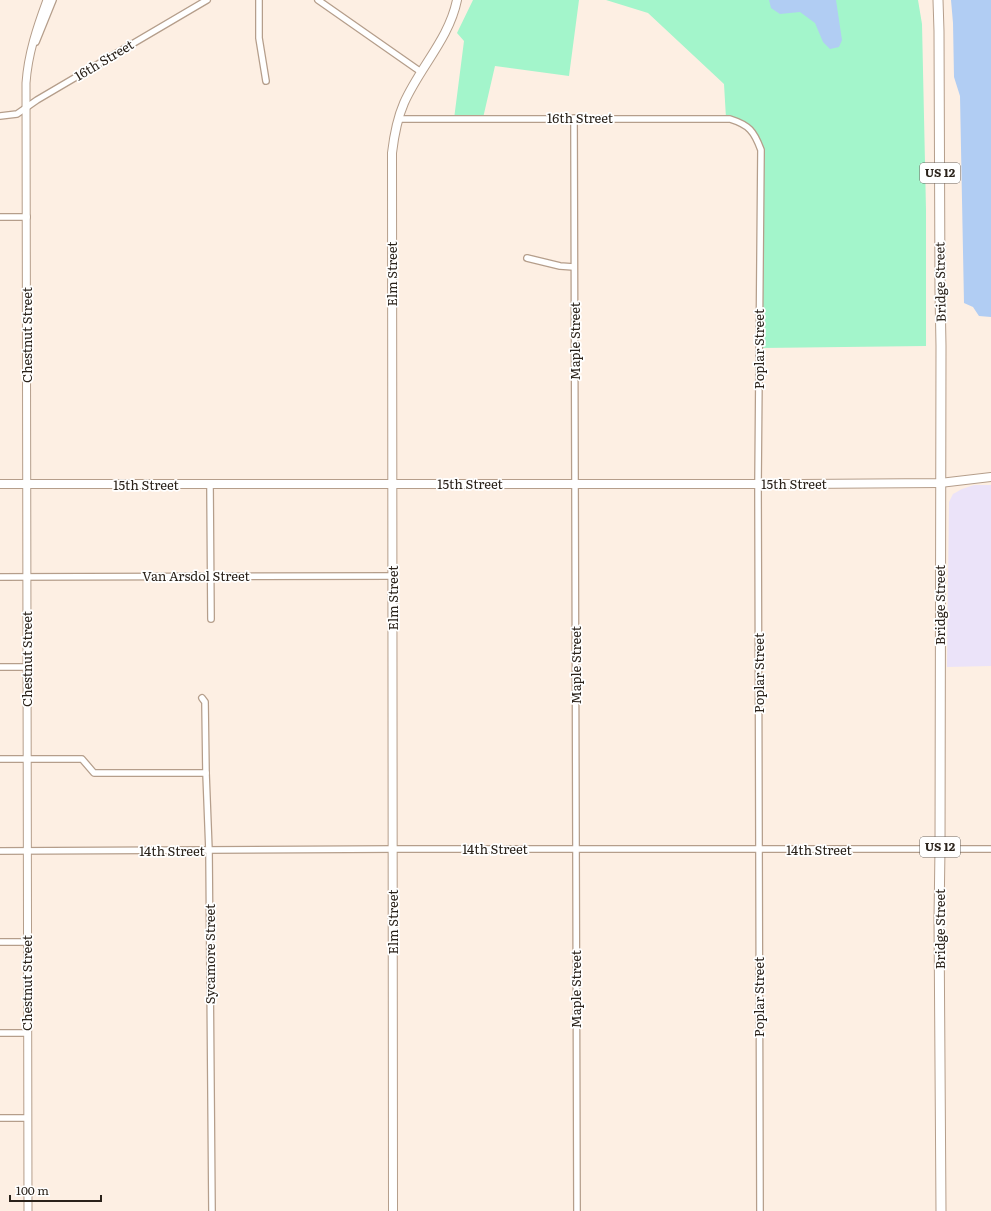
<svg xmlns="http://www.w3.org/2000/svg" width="991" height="1211" font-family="Literata,serif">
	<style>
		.education { fill: #ebe3f9 }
		.green { fill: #a3f5cb }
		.water { fill: #b1cdf3 }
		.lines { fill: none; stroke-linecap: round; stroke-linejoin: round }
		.minor-casing { stroke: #b59e8b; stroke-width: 8 }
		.tertiary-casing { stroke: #b59e8b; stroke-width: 9 }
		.secondary-casing { stroke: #b59e8b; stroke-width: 10 }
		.primary-casing { stroke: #b59e8b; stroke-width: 10 }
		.trunk-casing { stroke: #b59e8b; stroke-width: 11 }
		.minor { stroke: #fff; stroke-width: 5.5 }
		.tertiary { stroke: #fff; stroke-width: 7 }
		.secondary { stroke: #fff; stroke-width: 8 }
		.primary { stroke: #fff; stroke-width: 8 }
		.trunk { stroke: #fff; stroke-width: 9 }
		.labels { text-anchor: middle; stroke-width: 3.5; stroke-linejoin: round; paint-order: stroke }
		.shield { fill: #fff; stroke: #6a645f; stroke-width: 1 }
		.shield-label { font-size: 12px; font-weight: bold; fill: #2a221a }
		.street-label { font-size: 13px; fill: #2a221a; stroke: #fff }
	</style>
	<rect width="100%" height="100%" fill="#fdefe3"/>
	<polygon class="education" points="974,485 991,485 991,666 947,667 949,502 953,494 962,489"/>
	<g class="green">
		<polygon points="473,0 579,0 569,76 495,66 483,118 454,119 464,41 457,33"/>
		<polygon points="606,0 918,0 922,24 926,210 926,346 759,348 761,150 744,123 726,118 724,84 648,13"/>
	</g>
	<g class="water">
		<polygon points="769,0 836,0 842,40 839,47 830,49 823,42 815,23 800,12 780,14 771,8"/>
		<polygon points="951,0 991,0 991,317 979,316 973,307 964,303 960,96 954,77 953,23"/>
	</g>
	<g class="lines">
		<defs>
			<g id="minor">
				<polyline points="259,0 259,38 266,81"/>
				<polyline points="318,0 421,72"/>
				<polyline points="36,42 53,0"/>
				<polyline points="0,116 17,114 37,100 207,0"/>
				<polyline points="574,118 577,1211"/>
				<path d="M 398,119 L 730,119 C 749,125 754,131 761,150 L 758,484 L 760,1211"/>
				<polyline points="0,217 27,217"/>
				<polyline points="527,258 560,266 574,267"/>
				<polyline points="210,485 211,619"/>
				<polyline points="0,577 393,576"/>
				<polyline points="0,667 27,667"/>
				<polyline points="202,698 205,702 206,773 209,851 212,1211"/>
				<polyline points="0,759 82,759 94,773 206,773"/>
				<polyline points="0,851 394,849 991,849"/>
				<polyline points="0,942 27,942"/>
				<polyline points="0,1033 28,1033"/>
				<polyline points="0,1118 28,1118"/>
			</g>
			<path id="tertiary" d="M 28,1211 L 26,83 C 28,54 37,27 47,0"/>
			<path id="secondary" d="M 393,1211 L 392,153 C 394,136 397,119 404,103 C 420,67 449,39 457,0"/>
			<polyline id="primary" points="0,484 801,484 940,483 991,477"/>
			<polyline id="trunk" points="938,0 939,31 940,292 941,346 940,849 939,918 941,1211"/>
		</defs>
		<use href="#minor" class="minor-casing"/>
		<use href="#tertiary" class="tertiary-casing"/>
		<use href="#secondary" class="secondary-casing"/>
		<use href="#primary" class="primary-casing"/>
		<use href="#trunk" class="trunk-casing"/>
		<use href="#minor" class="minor"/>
		<use href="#tertiary" class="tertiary"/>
		<use href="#secondary" class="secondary"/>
		<use href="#primary" class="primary"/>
		<use href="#trunk" class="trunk"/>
	</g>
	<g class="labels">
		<g class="shield">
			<rect x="920" y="163" width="40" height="20" rx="3"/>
			<rect x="920" y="837" width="40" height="20" rx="3"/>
		</g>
		<g class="shield-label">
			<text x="940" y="177">US 12</text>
			<text x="940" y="851">US 12</text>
		</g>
		<g class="street-label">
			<text transform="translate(104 60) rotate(-31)" y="5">16th Street</text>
			<text x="580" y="123">16th Street</text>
			<text transform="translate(392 274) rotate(-90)" y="5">Elm Street</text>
			<text transform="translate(940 282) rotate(-91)" y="5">Bridge Street</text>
			<text transform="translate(27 335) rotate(-90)" y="5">Chestnut Street</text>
			<text transform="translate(575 341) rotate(-90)" y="5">Maple Street</text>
			<text transform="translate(759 349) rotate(-90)" y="5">Poplar Street</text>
			<text x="470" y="489">15th Street</text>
			<text x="794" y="489">15th Street</text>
			<text x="146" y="490">15th Street</text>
			<text x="196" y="581">Van Arsdol Street</text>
			<text transform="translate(393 598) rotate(-90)" y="5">Elm Street</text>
			<text transform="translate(940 605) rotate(-90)" y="5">Bridge Street</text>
			<text transform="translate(27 659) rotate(-90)" y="5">Chestnut Street</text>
			<text transform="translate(576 665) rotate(-90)" y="5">Maple Street</text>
			<text transform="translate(759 673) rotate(-90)" y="5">Poplar Street</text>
			<text x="495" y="854">14th Street</text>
			<text x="819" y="855">14th Street</text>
			<text x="172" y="856">14th Street</text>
			<text transform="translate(393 922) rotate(-90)" y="5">Elm Street</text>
			<text transform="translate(940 929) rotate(-90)" y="5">Bridge Street</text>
			<text transform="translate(210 954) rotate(-90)" y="5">Sycamore Street</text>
			<text transform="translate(27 983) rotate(-90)" y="5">Chestnut Street</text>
			<text transform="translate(576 989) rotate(-90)" y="5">Maple Street</text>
			<text transform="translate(759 997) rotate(-90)" y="5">Poplar Street</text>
		</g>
	</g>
	<path d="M10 1195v6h91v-6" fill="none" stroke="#2a221a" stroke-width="2"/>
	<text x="16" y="1195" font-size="12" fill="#2a221a" stroke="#ffffff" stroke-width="3" paint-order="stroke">100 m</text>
</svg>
